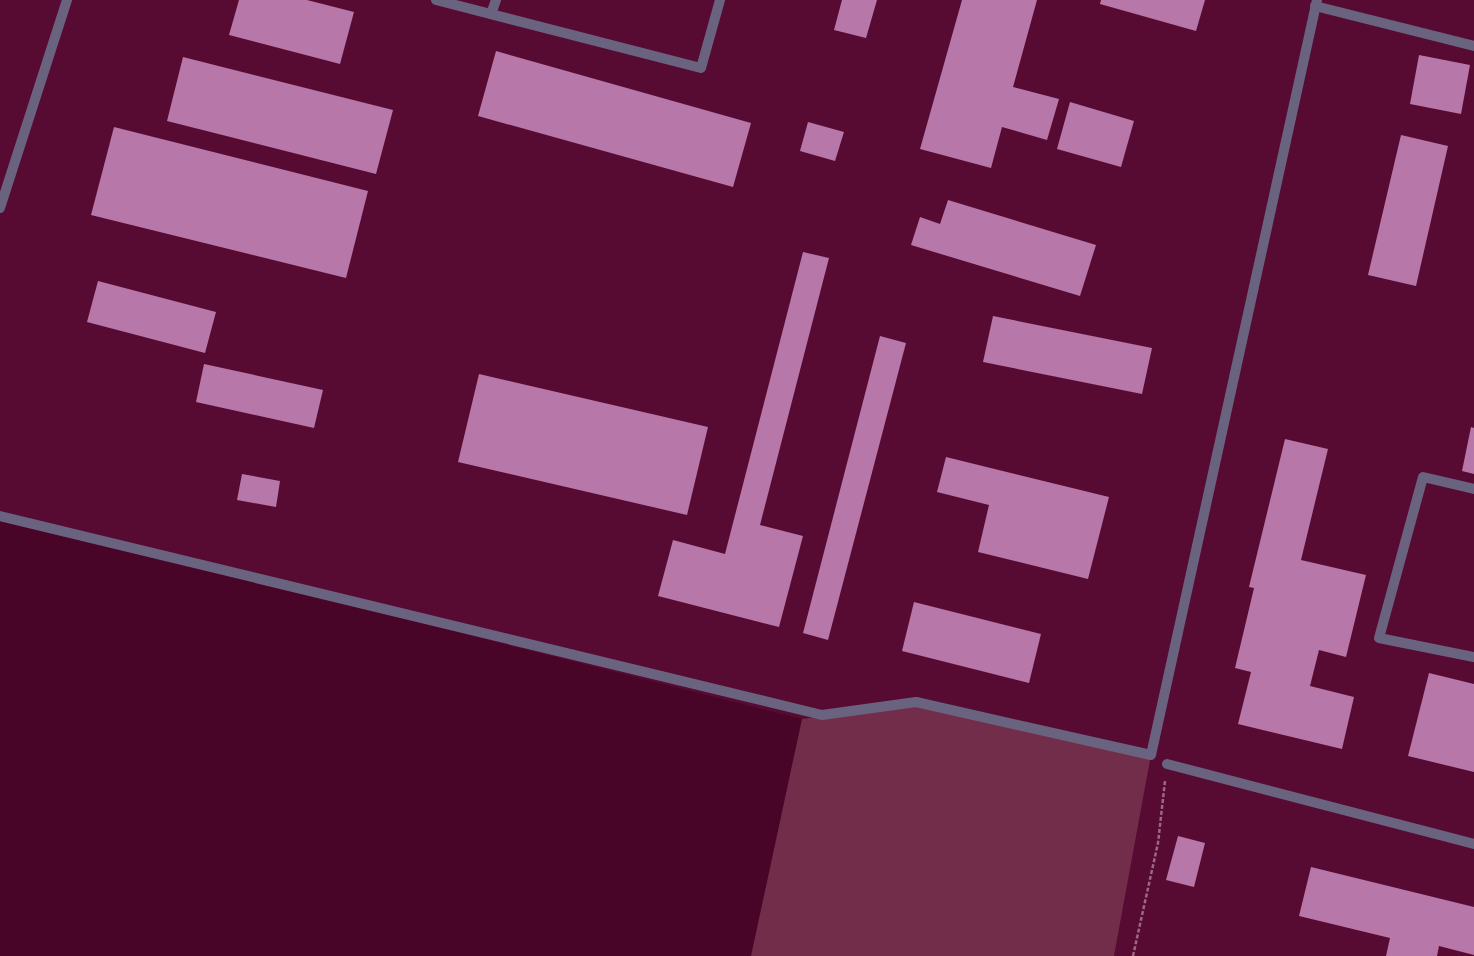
<svg xmlns="http://www.w3.org/2000/svg" width="1474" height="956" font-family="'Nunito Sans',sans-serif">
	<style>
		.built { fill: #580b32 }
		.green { fill: #722d4a }
		.building { fill: #b777a8 }
		.lines { fill: none; stroke-linecap: round; stroke-linejoin: round }
		.path { stroke: #9d6880; stroke-width: 2.5; stroke-dasharray: 4 2; stroke-linecap: butt }
		.lane { stroke: #6a6380; stroke-width: 10 }
	</style>
	<rect width="100%" height="100%" fill="#490528"/>
	<polygon class="built" points="0,0 1474,0 1474,956 1114,956 1151,755 915,703 802,719 0,517"/>
	<polygon class="green" points="915,703 1151,755 1114,956 751,956 802,719"/>
	<g class="building">
		<polygon points="239,0 307,0 354,12 340,64 229,35"/>
		<polygon points="842,0 877,0 866,38 834,30"/>
		<polygon points="962,0 1037,0 1013,87 1059,99 1047,140 1002,127 991,168 920,149"/>
		<polygon points="1101,0 1205,0 1196,31 1100,4"/>
		<polygon points="496,51 751,123 733,187 478,116"/>
		<polygon points="1419,55 1470,65 1461,114 1410,104"/>
		<polygon points="183,57 393,110 376,174 167,121"/>
		<polygon points="1070,102 1134,121 1121,167 1057,149"/>
		<polygon points="808,122 844,132 835,161 800,151"/>
		<polygon points="114,127 368,191 346,278 91,215"/>
		<polygon points="1401,135 1448,146 1416,286 1368,275"/>
		<polygon points="948,200 1096,245 1080,296 911,245 920,217 940,224"/>
		<polygon points="803,252 829,258 760,525 803,536 779,627 658,596 673,540 725,554"/>
		<polygon points="98,281 216,312 205,353 87,322"/>
		<polygon points="993,316 1152,348 1142,394 983,362"/>
		<polygon points="880,336 906,343 828,640 803,633"/>
		<polygon points="204,364 323,390 314,428 196,402"/>
		<polygon points="479,374 708,427 687,515 458,462"/>
		<polygon points="1471,427 1474,428 1474,474 1462,471"/>
		<polygon points="1285,439 1328,449 1301,560 1366,575 1346,657 1319,650 1310,686 1354,697 1342,749 1238,724 1251,672 1235,668 1254,588 1249,587"/>
		<polygon points="946,457 1109,497 1088,579 978,552 989,505 937,492"/>
		<polygon points="242,474 280,481 276,507 237,500"/>
		<polygon points="914,602 1041,634 1029,683 902,651"/>
		<polygon points="1429,673 1474,684 1474,772 1408,756"/>
		<polygon points="1178,836 1205,843 1194,887 1166,880"/>
		<polygon points="1311,867 1474,907 1474,955 1439,946 1437,956 1386,956 1390,938 1299,916"/>
	</g>
	<g class="lines">
		<polyline class="path" points="1133,956 1158,843 1165,781"/>
		<g class="lane">
			<polyline points="436,0 701,68 720,0"/>
			<polyline points="1315,6 1474,46"/>
			<polyline points="491,14 496,0"/>
			<polyline points="0,208 67,0"/>
			<polyline points="1474,489 1423,477 1379,638 1474,657"/>
			<polyline points="0,516 822,715 916,702 1151,755 1317,0"/>
			<polyline points="1167,764 1474,844"/>
		</g>
	</g>
</svg>
